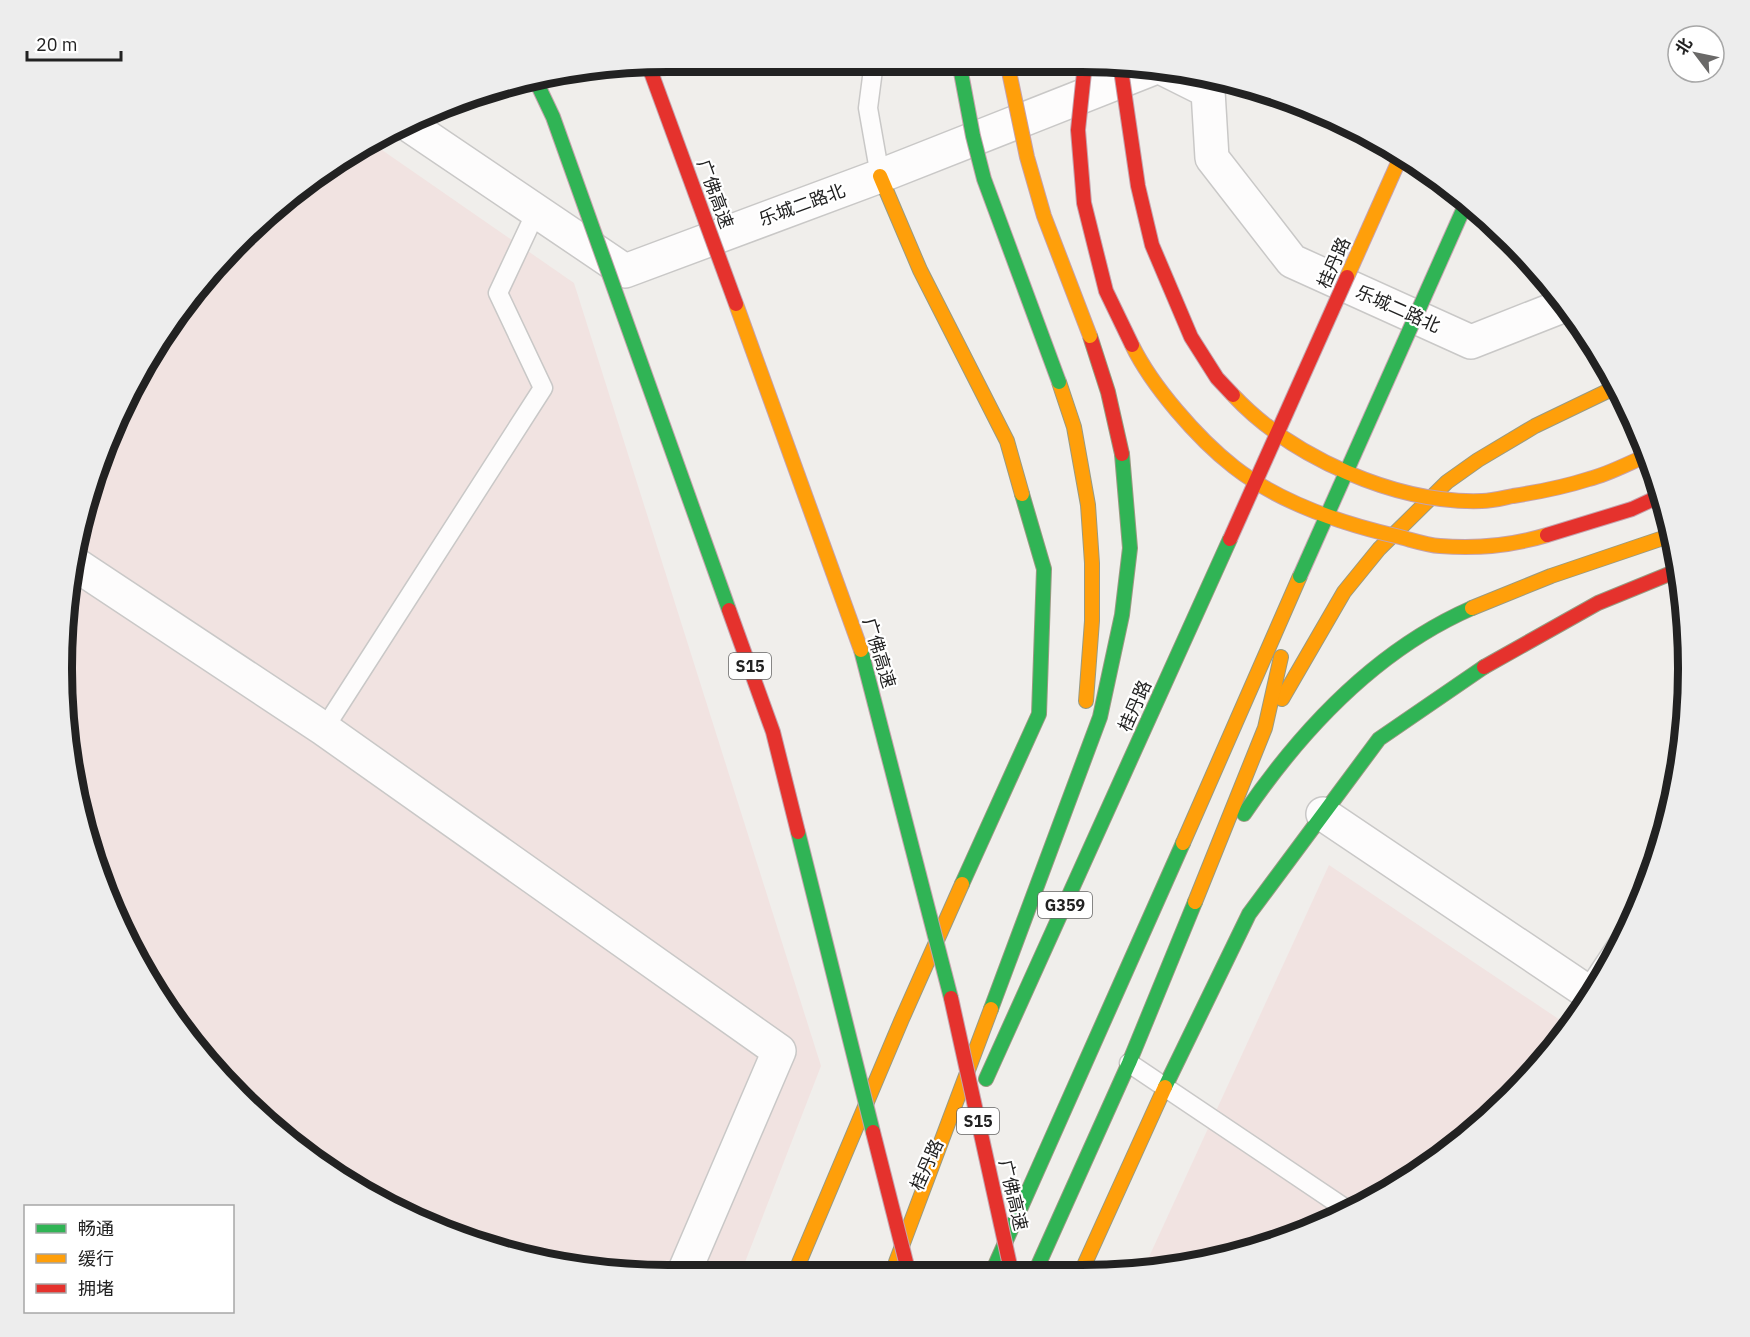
<svg xmlns="http://www.w3.org/2000/svg" width="1750" height="1337" font-family="'IBM Plex Sans','Noto Sans SC',sans-serif">
	<style>
		.commercial { fill: #f1e3e1 }
		.lines { fill: none; stroke-linecap: round; stroke-linejoin: round }
		.lane-casing { stroke: #c9c8c7; stroke-width: 21 }
		.street-casing { stroke: #c9c8c7; stroke-width: 36 }
		.fast-casing { stroke: #999a82; stroke-width: 16 }
		.slow-casing { stroke: #999a82; stroke-width: 16 }
		.jam-casing { stroke: #999a82; stroke-width: 16 }
		.lane { stroke: #fdfcfc; stroke-width: 18 }
		.street { stroke: #fdfcfc; stroke-width: 33 }
		.fast { stroke: #30b455; stroke-width: 14 }
		.slow { stroke: #ff9f0a; stroke-width: 14 }
		.jam { stroke: #e5322d; stroke-width: 14 }
		.fast-bridge-casing { stroke: #c5a2ac; stroke-width: 16; stroke-linecap: butt }
		.slow-bridge-casing { stroke: #c5a2ac; stroke-width: 16; stroke-linecap: butt }
		.jam-bridge-casing { stroke: #c5a2ac; stroke-width: 16; stroke-linecap: butt }
		.fast-bridge { stroke: #30b455; stroke-width: 14 }
		.slow-bridge { stroke: #ff9f0a; stroke-width: 14 }
		.jam-bridge { stroke: #e5322d; stroke-width: 14 }
		.labels { text-anchor: middle; stroke-width: 4.5; stroke-linejoin: round; paint-order: stroke }
		.shield { fill: #fff; stroke: #646464; stroke-width: 1.5 }
		.shield-label { font-size: 16px; font-weight: bold; fill: #222 }
		.street-label { font-size: 18px; fill: #222; stroke: #fff }
		.rim { fill: none; stroke: #222; stroke-width: 8 }
	</style>
	<rect width="100%" height="100%" fill="#f0eeeb"/>
	<g class="commercial">
		<polygon points="369,141 574,283 821,1066 742,1270 589,1270 473,1243 365,1194 240,1098 164,1006 94,864 63,708 73,550 124,400 164,331 239,240"/>
		<polygon points="1329,865 1569,1026 1511,1097 1419,1173 1277,1243 1160,1270 1143,1270"/>
	</g>
	<g class="lines">
		<defs>
			<g id="lane">
				<polyline points="874,62 868,108 880,176"/>
				<polyline points="324,729 543,388 498,293 536,212"/>
				<polyline points="1586,991 1628,928"/>
				<polyline points="1129,1063 1346,1209"/>
			</g>
			<g id="street">
				<polyline points="1166,70 1208,91 1212,158 1292,261 1471,342 1565,305"/>
				<polyline points="409,125 625,271 880,176 1154,68"/>
				<polyline points="72,562 324,729 779,1051 685,1270"/>
				<polyline points="1323,814 1592,995"/>
			</g>
			<g id="fast">
				<path d="M 1244,814 C 1302,729 1376,650 1472,608"/>
				<polyline points="962,884 1039,714 1044,569 1022,494"/>
				<polyline points="991,1009 1100,717 1122,615 1130,548 1122,454"/>
				<polyline points="986,1079 1230,539"/>
				<polyline points="1165,1087 1249,914 1379,739 1484,667"/>
				<polyline points="993,1270 1183,843"/>
				<polyline points="1036,1270 1129,1063 1195,902"/>
			</g>
			<g id="slow">
				<polyline points="880,176 920,270 1007,441 1022,494"/>
				<polyline points="1059,382 1074,427 1088,505 1092,563 1092,621 1086,701"/>
				<polyline points="1472,608 1551,576 1672,535"/>
				<polyline points="1282,699 1344,592 1379,549 1447,482 1478,460 1535,426 1616,387"/>
				<polyline points="1183,843 1300,576"/>
				<polyline points="1195,902 1265,728 1281,657"/>
				<polyline points="896,1262 991,1009"/>
				<polyline points="796,1270 902,1019 962,884"/>
				<polyline points="1082,1270 1165,1087"/>
			</g>
			<g id="jam">
				<polyline points="1090,336 1108,392 1122,454"/>
				<polyline points="1484,667 1598,603 1679,570"/>
			</g>
		</defs>
		<use href="#lane" class="lane-casing"/>
		<use href="#street" class="street-casing"/>
		<use href="#fast" class="fast-casing"/>
		<use href="#slow" class="slow-casing"/>
		<use href="#jam" class="jam-casing"/>
		<use href="#lane" class="lane"/>
		<use href="#street" class="street"/>
		<use href="#fast" class="fast"/>
		<use href="#slow" class="slow"/>
		<use href="#jam" class="jam"/>
		<defs>
			<g id="fast-bridge">
				<polyline points="959,62 973,136 984,179 1059,382"/>
				<polyline points="535,79 553,117 729,610"/>
				<polyline points="1300,576 1467,201"/>
				<polyline points="861,650 951,998"/>
				<polyline points="798,832 873,1132"/>
			</g>
			<g id="slow-bridge">
				<polyline points="1007,62 1027,157 1044,216 1090,336"/>
				<polyline points="1347,277 1401,156"/>
				<polyline points="736,304 861,650"/>
				<path d="M 1132,345 C 1152,386 1197,438 1234,467 C 1280,503 1343,524 1400,537 C 1412,540 1426,545 1440,546 C 1475,549 1514,545 1547,535"/>
				<path d="M 1233,395 C 1291,457 1396,504 1482,501 C 1492,501 1503,498 1513,496 C 1539,492 1564,487 1589,479 C 1609,474 1629,463 1648,455"/>
			</g>
			<g id="jam-bridge">
				<polyline points="1085,63 1078,130 1084,203 1106,291 1132,345"/>
				<polyline points="1120,63 1138,186 1152,245 1191,337 1217,378 1233,395"/>
				<polyline points="648,64 736,304"/>
				<polyline points="1547,535 1632,509 1660,496"/>
				<polyline points="1230,539 1347,277"/>
				<polyline points="729,610 773,732 798,832"/>
				<polyline points="951,998 1011,1270"/>
				<polyline points="873,1132 908,1270"/>
			</g>
		</defs>
		<use href="#fast-bridge" class="fast-bridge-casing"/>
		<use href="#slow-bridge" class="slow-bridge-casing"/>
		<use href="#jam-bridge" class="jam-bridge-casing"/>
		<use href="#fast-bridge" class="fast-bridge"/>
		<use href="#slow-bridge" class="slow-bridge"/>
		<use href="#jam-bridge" class="jam-bridge"/>
	</g>
	<g class="labels">
		<g class="shield">
			<rect x="729" y="653" width="42" height="26" rx="4.5"/>
			<rect x="1038" y="892" width="54" height="26" rx="4.5"/>
			<rect x="957" y="1108" width="42" height="26" rx="4.5"/>
		</g>
		<g class="shield-label">
			<text x="750" y="672">S15</text>
			<text x="1065" y="911">G359</text>
			<text x="978" y="1127">S15</text>
		</g>
		<g class="street-label">
			<text transform="translate(715 194) rotate(70)" y="6">广佛高速</text>
			<text transform="translate(802 205) rotate(-20)" y="6">乐城二路北</text>
			<text transform="translate(1334 263) rotate(-66)" y="6">桂丹路</text>
			<text transform="translate(1398 309) rotate(24)" y="6">乐城二路北</text>
			<text transform="translate(879 653) rotate(73)" y="6">广佛高速</text>
			<text transform="translate(1135 706) rotate(-66)" y="6">桂丹路</text>
			<text transform="translate(927 1165) rotate(-66)" y="6">桂丹路</text>
			<text transform="translate(1013 1195) rotate(77)" y="6">广佛高速</text>
		</g>
	</g>
	<path d="M0 0H1750V1337H0ZM668 72H1082A596 596 0 0 1 1678 668V669A596 596 0 0 1 1082 1265H668A596 596 0 0 1 72 669V668A596 596 0 0 1 668 72Z" fill="#ededed" fill-rule="evenodd"/>
	<path class="rim" d="M668 72H1082A596 596 0 0 1 1678 668V669A596 596 0 0 1 1082 1265H668A596 596 0 0 1 72 669V668A596 596 0 0 1 668 72Z"/>
	<rect x="24" y="1205" width="210" height="108" fill="#ffffff" stroke="#a7a7a7" stroke-width="1.5"/>
	<rect x="36" y="1224" width="30" height="9" fill="#30b455" stroke="#a7a7a7" stroke-width="1.5"/>
	<text x="78" y="1235" font-size="18" fill="#222222">畅通</text>
	<rect x="36" y="1254" width="30" height="9" fill="#ff9f0a" stroke="#a7a7a7" stroke-width="1.5"/>
	<text x="78" y="1265" font-size="18" fill="#222222">缓行</text>
	<rect x="36" y="1284" width="30" height="9" fill="#e5322d" stroke="#a7a7a7" stroke-width="1.5"/>
	<text x="78" y="1295" font-size="18" fill="#222222">拥堵</text>
	<g transform="translate(1696 54) rotate(302)"><circle r="28" fill="#ffffff" stroke="#a7a7a7" stroke-width="1.5"/>
	<path d="M0-4.5L10 22L0 15L-10 22Z" fill="#6a6968"/>
	<text y="-9" font-size="16" font-weight="bold" text-anchor="middle" fill="#222222">北</text>
	</g>
	<path d="M27 51v9h94v-9" fill="none" stroke="#222222" stroke-width="3"/>
	<text x="36" y="51" font-size="18" fill="#222222" stroke="#ffffff" stroke-width="4.5" paint-order="stroke">20 m</text>
</svg>
